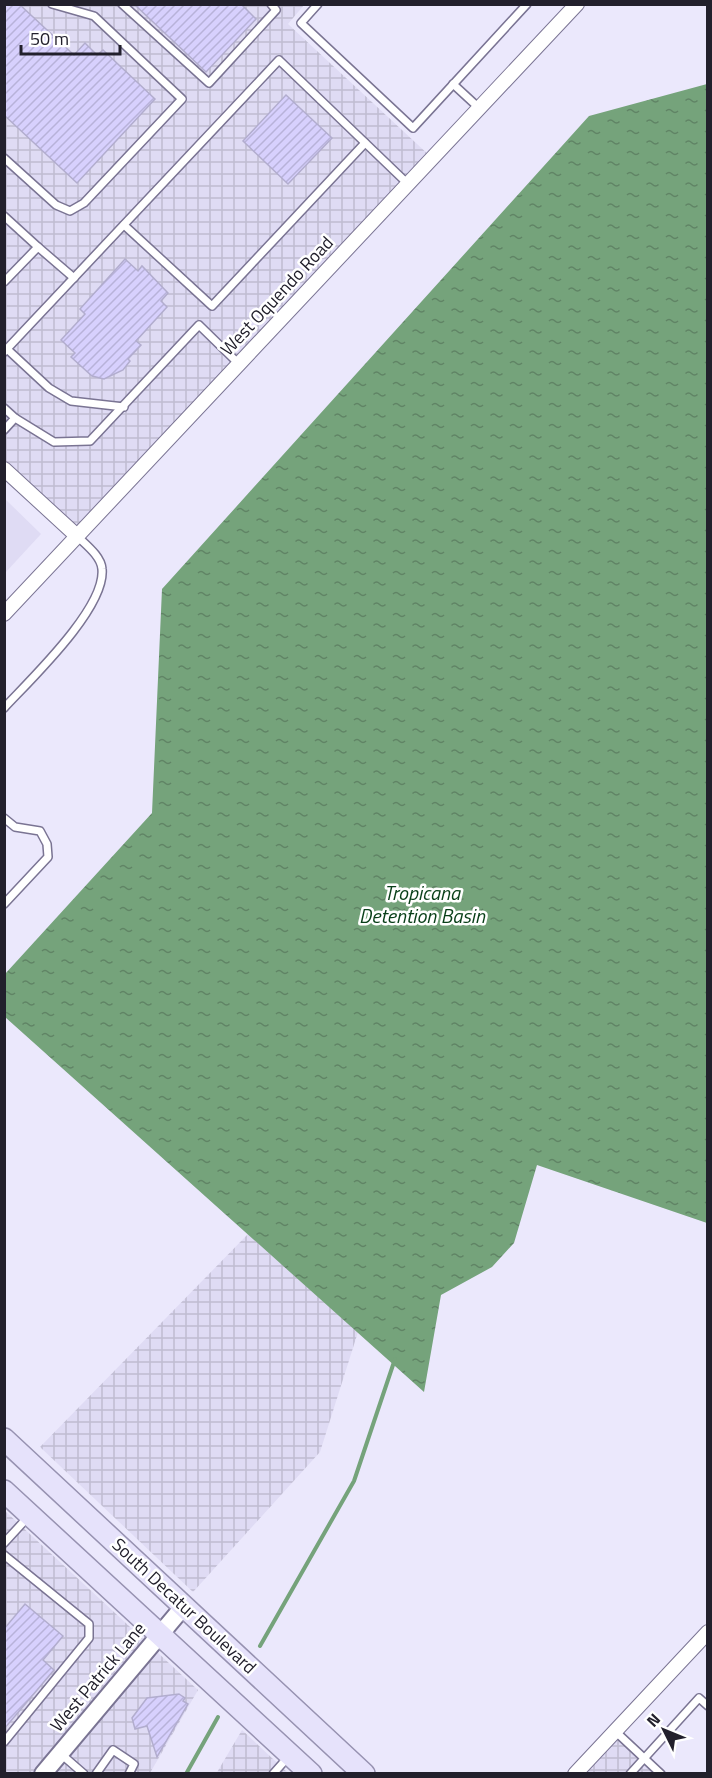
<svg xmlns="http://www.w3.org/2000/svg" width="712" height="1778" font-family="'Titillium Web',sans-serif">
	<style>
		.built { fill: #dfdbf4 }
		.industrial { fill: url(#industrial-grid) }
		.water { fill: url(#water-ripples) }
		.lines { fill: none; stroke-linecap: round; stroke-linejoin: round }
		.stream { stroke: #75a37b; stroke-width: 4 }
		.building { fill: url(#building-hatch); stroke: #b2adce; stroke-width: 1.5 }
		.service-casing { stroke: #7a7493; stroke-width: 10 }
		.minor-casing { stroke: #7a7493; stroke-width: 16 }
		.tertiary-casing { stroke: #7a7493; stroke-width: 20 }
		.primary-casing { stroke: #9792b1; stroke-width: 24 }
		.service { stroke: #fff; stroke-width: 7 }
		.minor { stroke: #fff; stroke-width: 14 }
		.tertiary { stroke: #fff; stroke-width: 16 }
		.primary { stroke: #e6e2fb; stroke-width: 21 }
		.labels { text-anchor: middle; stroke-width: 5; stroke-linejoin: round; paint-order: stroke }
		.street-label { font-size: 18px; fill: #22202c; stroke: #fff }
		.water-label { font-size: 20px; font-style: italic; fill: #083f18; stroke: #fff }
	</style>
	<defs>
		<pattern id="industrial-grid" width="8" height="8" patternUnits="userSpaceOnUse" patternTransform="scale(1.5)"><rect width="8" height="8" fill="#dfdbf4"/><path d="M0 4h8M4 0v8" fill="none" stroke="#bfbcd1"/></pattern>
		<pattern id="water-ripples" width="26" height="14" patternUnits="userSpaceOnUse" patternTransform="scale(1.5)"><rect width="26" height="14" fill="#75a37b"/><path d="M2 4q2-2 4 0t4 0M15 11q2-2 4 0t4 0" fill="none" stroke="#608465"/></pattern>
		<pattern id="building-hatch" width="6" height="6" patternUnits="userSpaceOnUse" patternTransform="scale(1.5)"><rect width="6" height="6" fill="#d7d0fd"/><path d="M-1 1l2-2M0 6l6-6M5 7l2-2" fill="none" stroke="#b8b2d9"/></pattern>
	</defs>
	<rect width="100%" height="100%" fill="#ebe8fc"/>
	<polygon class="built" points="5,499 41,534 5,573 4,573"/>
	<g class="industrial">
		<polygon points="4,5 304,5 288,24 431,157 77,536 5,469"/>
		<polygon points="248,1234 358,1332 320,1452 193,1592 40,1447"/>
		<polygon points="4,1510 198,1690 150,1773 5,1773"/>
		<polygon points="242,1730 288,1773 216,1774"/>
		<polygon points="623,1732 666,1773 585,1774"/>
	</g>
	<polygon class="water" points="707,84 707,1223 537,1165 514,1243 492,1267 441,1295 424,1392 5,1017 5,974 152,813 162,589 589,116"/>
	<g class="lines">
		<g class="stream">
			<polyline points="260,1646 354,1481 395,1359"/>
			<polyline points="186,1774 218,1717"/>
		</g>
	</g>
	<g class="building">
		<polygon points="4,4 19,4 74,55 85,43 97,55 103,50 155,99 77,183 4,115"/>
		<polygon points="134,4 241,4 256,19 206,72"/>
		<polygon points="286,95 332,138 288,184 243,141"/>
		<polygon points="125,259 138,271 142,266 168,293 161,301 167,307 136,341 141,345 128,359 130,361 123,370 104,379 92,376 71,357 75,353 61,340 85,314 80,309"/>
		<polygon points="25,1604 63,1636 43,1660 54,1670 4,1729 4,1629"/>
		<polygon points="179,1694 185,1698 183,1701 188,1704 157,1757 147,1726 135,1729 132,1718 147,1698"/>
	</g>
	<g class="lines">
		<defs>
			<g id="service">
				<polyline points="122,4 209,83 276,10 271,4"/>
				<polyline points="318,4 301,23 413,128 527,4"/>
				<polyline points="453,84 479,108"/>
				<polyline points="4,158 56,205 70,211 84,203 182,99 94,16 52,4"/>
				<polyline points="4,216 38,247 4,282"/>
				<polyline points="124,225 212,306 365,143"/>
				<polyline points="38,247 74,278"/>
				<polyline points="7,349 49,388 71,401 124,407"/>
				<polyline points="4,352 279,60 408,184"/>
				<polyline points="4,408 15,418"/>
				<polyline points="4,430 15,418 54,442 90,441 199,325 238,363"/>
				<path d="M 4,708 C 30,680 106,608 102,569 C 101,556 86,545 77,536"/>
				<polyline points="4,818 15,827 40,831 47,844 48,857 4,904"/>
				<polyline points="4,1543 29,1516"/>
				<polyline points="4,1555 89,1624 89,1638 4,1742"/>
				<polyline points="615,1731 661,1774"/>
				<polyline points="61,1754 84,1774"/>
				<polyline points="96,1774 113,1750 134,1764 129,1774"/>
				<polyline points="273,1774 289,1756"/>
				<polyline points="630,1774 699,1698 708,1706"/>
			</g>
			<g id="minor">
				<polyline points="4,469 77,536"/>
				<polyline points="4,614 577,4"/>
				<polyline points="575,1774 708,1632"/>
			</g>
			<polyline id="tertiary" points="43,1774 184,1606"/>
			<g id="primary">
				<polyline points="4,1439 364,1774"/>
				<polyline points="4,1491 311,1774"/>
			</g>
		</defs>
		<use href="#service" class="service-casing"/>
		<use href="#minor" class="minor-casing"/>
		<use href="#tertiary" class="tertiary-casing"/>
		<use href="#primary" class="primary-casing"/>
		<use href="#service" class="service"/>
		<use href="#minor" class="minor"/>
		<use href="#tertiary" class="tertiary"/>
		<use href="#primary" class="primary"/>
	</g>
	<g class="labels">
		<g class="street-label">
			<text transform="translate(277 296) rotate(-47)" y="6">West Oquendo Road</text>
			<text transform="translate(184 1606) rotate(43)" y="6">South Decatur Boulevard</text>
			<text transform="translate(98 1677) rotate(-50)" y="6">West Patrick Lane</text>
		</g>
		<g class="water-label">
			<text x="422" y="900">Tropicana<tspan x="422" dy="23">Detention Basin</tspan></text>
		</g>
	</g>
	<rect width="712" height="1778" fill="none" stroke="#22202c" stroke-width="12"/>
	<g transform="translate(664 1730) rotate(313)" stroke="#ffffff" stroke-width="4.5" paint-order="stroke">
	<path d="M0-4.5L10 22L0 15L-10 22Z" fill="#22202c"/>
	<text y="-9" font-size="16" font-weight="bold" text-anchor="middle" fill="#22202c">N</text>
	</g>
	<path d="M21 45v9h99v-9" fill="none" stroke="#22202c" stroke-width="3"/>
	<text x="30" y="45" font-size="18" fill="#22202c" stroke="#ffffff" stroke-width="4.5" paint-order="stroke">50 m</text>
</svg>
